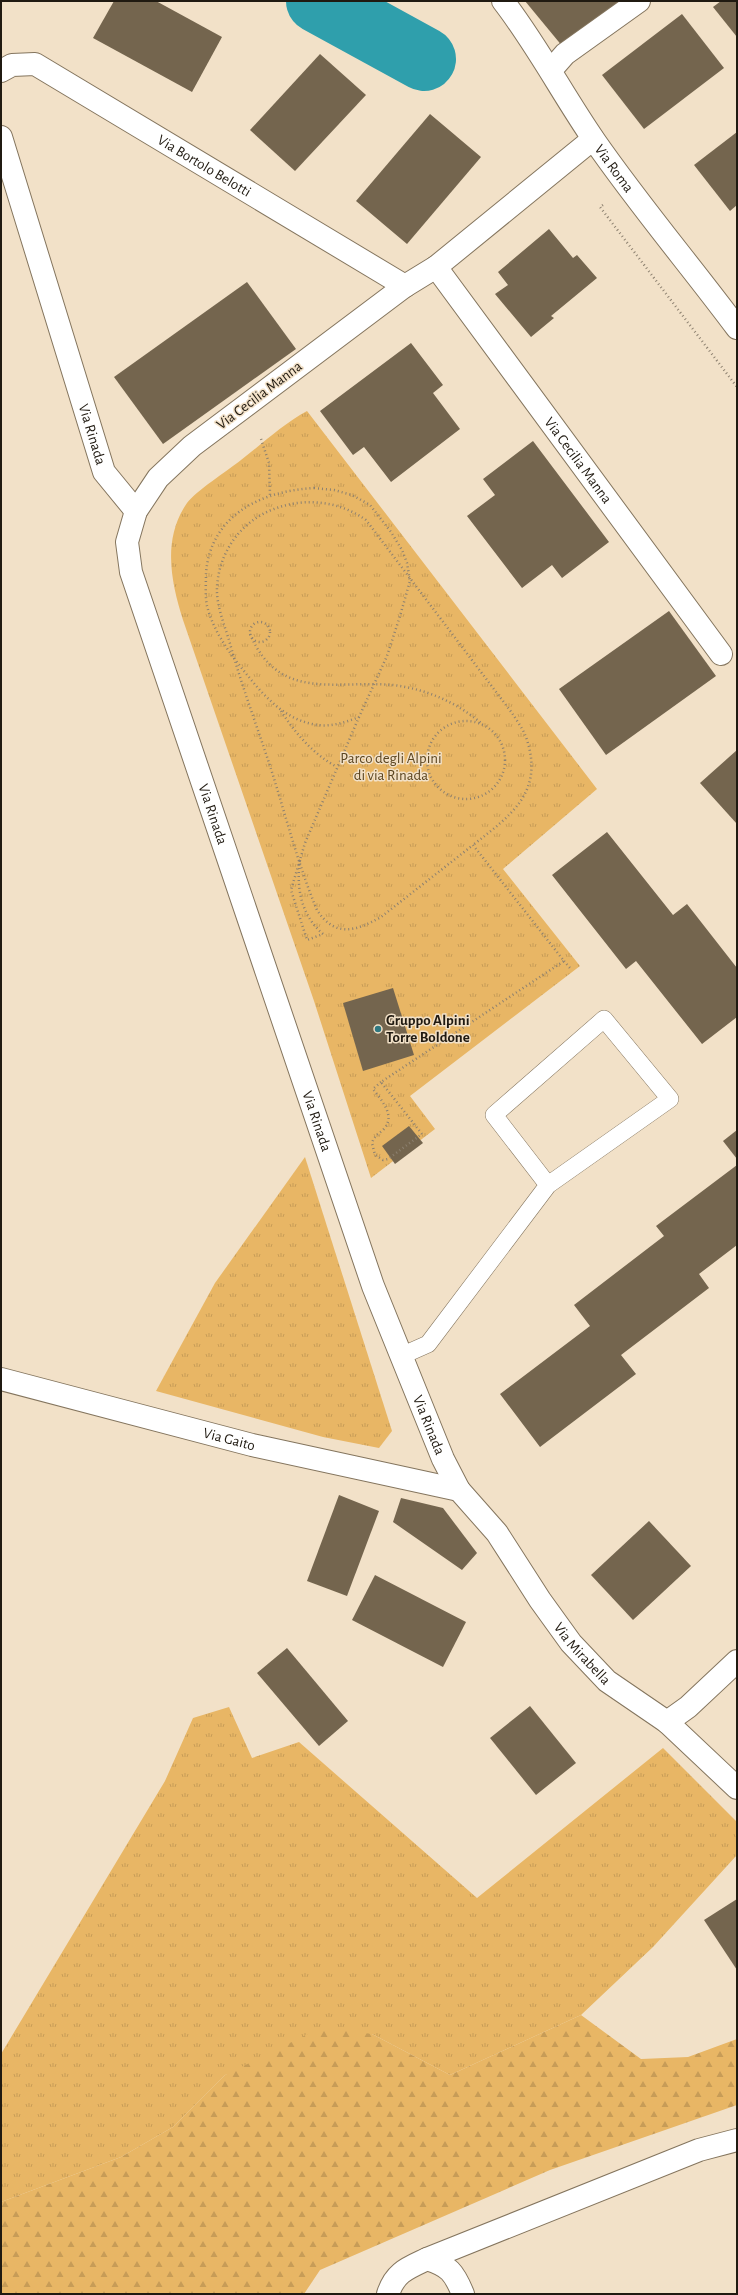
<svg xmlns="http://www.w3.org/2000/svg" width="738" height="2295" font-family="'Alegreya Sans',sans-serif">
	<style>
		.grass { fill: url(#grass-tufts) }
		.forest { fill: url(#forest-firs) }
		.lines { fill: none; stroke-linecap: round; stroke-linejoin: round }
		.river { stroke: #2f9fac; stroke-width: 64 }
		.building { fill: #74654e }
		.lane-casing { stroke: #84755e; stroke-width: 18 }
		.street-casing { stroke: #84755e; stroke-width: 24 }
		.path { stroke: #8d8170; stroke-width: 2.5; stroke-dasharray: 1 3; stroke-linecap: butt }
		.lane { stroke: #fff; stroke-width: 17 }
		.street { stroke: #fff; stroke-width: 22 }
		.poi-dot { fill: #307881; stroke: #f2e1c8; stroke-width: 1.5 }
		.labels { text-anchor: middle; stroke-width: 3; stroke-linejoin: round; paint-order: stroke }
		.street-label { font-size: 15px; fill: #201a11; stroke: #f2e1c8 }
		.park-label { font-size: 15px; fill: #5b4520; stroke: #f2e1c8 }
		.poi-label { font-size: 15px; font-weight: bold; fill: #201a11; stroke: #f2e1c8; text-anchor: start }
	</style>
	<defs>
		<pattern id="grass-tufts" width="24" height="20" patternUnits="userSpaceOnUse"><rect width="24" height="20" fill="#e8b665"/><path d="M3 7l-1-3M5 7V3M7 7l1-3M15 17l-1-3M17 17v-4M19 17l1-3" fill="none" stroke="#c79c57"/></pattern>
		<pattern id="forest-firs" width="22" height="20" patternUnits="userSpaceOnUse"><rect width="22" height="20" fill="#e8b665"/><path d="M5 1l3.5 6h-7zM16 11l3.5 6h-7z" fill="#c79c57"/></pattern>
	</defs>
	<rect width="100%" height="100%" fill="#f2e1c8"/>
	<g class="grass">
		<path d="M 307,411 L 597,789 L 503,869 L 580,966 L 410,1096 L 435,1129 L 371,1178 L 314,1001 L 183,620 C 171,582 162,539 187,503 C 196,491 227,471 241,460 C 262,444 283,424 307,411 Z"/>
		<polygon points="305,1157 392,1431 379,1448 323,1437 156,1391 215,1283"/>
		<polygon points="229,1707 252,1758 299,1742 477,1898 663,1748 736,1821 737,1855 653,1947 581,2015 450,2075 372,2034 225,2075 173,2127 121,2157 1,2202 1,2054 165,1781 193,1718"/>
	</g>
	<polygon class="forest" points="581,2015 641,2059 688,2057 737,2039 737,2105 550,2170 320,2270 304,2294 1,2294 1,2202 121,2157 173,2127 225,2075 322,2027 372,2034 450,2075"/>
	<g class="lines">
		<polyline class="river" points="318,1 424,59"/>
	</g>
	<g class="building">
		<polygon points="114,1 156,1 222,37 192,92 93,38"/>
		<polygon points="525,1 620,1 563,47"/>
		<polygon points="721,1 737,1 737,37 713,7"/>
		<polygon points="682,14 724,68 644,129 602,75"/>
		<polygon points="320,54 366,95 295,171 250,130"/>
		<polygon points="430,114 481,157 407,244 356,201"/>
		<polygon points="737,132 737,205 730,211 694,165"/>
		<polygon points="549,229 573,258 577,255 597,278 551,316 554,318 531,337 495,294 508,285 498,272"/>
		<polygon points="247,282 296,349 163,444 114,377"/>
		<polygon points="411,343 443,385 433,393 460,429 391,482 364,447 353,455 320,411"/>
		<polygon points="533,441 609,542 562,578 552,565 522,588 467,516 495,495 483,479"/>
		<polygon points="669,611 716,676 606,755 559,689"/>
		<polygon points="737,750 737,824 700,783"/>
		<polygon points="607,832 673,915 687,904 737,968 737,1017 702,1044 636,961 626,969 552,875"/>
		<polygon points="393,988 414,1055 363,1071 343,1003"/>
		<polygon points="409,1126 423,1143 395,1164 382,1146"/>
		<polygon points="737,1130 737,1159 723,1141"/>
		<polygon points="737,1165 737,1245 699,1274 709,1288 621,1355 636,1374 540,1447 500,1394 590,1326 574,1305 664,1236 656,1226"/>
		<polygon points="339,1495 379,1511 347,1596 307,1581"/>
		<polygon points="401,1498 443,1508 477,1553 462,1570 393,1522"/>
		<polygon points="649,1521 691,1566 633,1620 591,1575"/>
		<polygon points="375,1575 466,1622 443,1667 352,1620"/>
		<polygon points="287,1648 348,1721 319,1746 257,1673"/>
		<polygon points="530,1706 576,1763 536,1795 490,1738"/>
		<polygon points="737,1899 737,1970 704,1920"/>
	</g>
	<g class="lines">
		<defs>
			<polyline id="lane" points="401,1356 428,1344 548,1185 670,1099 604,1019 494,1115 548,1185"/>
			<g id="street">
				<path id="s1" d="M 503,1 C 537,45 563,95 594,140 C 639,205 690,265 737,328"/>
				<polyline points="551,70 565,54 639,1"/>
				<path id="s2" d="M 1,71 L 12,65 L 35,64 L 405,286"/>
				<path id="s3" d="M 1,137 L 104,472 L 136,511"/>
				<path id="s4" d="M 593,139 L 436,267 L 405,286 L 192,446 L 158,478 L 136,511 L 127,542 L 131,572 L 373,1286 L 443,1459 L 459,1490 L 497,1533 L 540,1600 L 571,1643 L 607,1681 L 667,1722 L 737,1788"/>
				<path id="s5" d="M 436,267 L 721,654"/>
				<path id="s6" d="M 1,1379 L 252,1445 L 459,1490"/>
				<polyline points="667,1722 688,1707 737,1661"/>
				<path d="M 427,2259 C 449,2266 454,2272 463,2294"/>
				<path d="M 388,2294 C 395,2272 408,2268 427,2259 L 699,2150 L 737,2140"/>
			</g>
		</defs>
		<use href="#lane" class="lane-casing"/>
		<use href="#street" class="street-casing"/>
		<g class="path">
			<polyline points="603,205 600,207 737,387"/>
			<polyline points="261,439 269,463 270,495"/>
			<path d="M 314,488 L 334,490 L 352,495 L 370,505 L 391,532 L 402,550 L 407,563 L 410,581 L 400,616 L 387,656 L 359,717 C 344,723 328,728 312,724 C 284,718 265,697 248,676 C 231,655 214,633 207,606 C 205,596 206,583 206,573 C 211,514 262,491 314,488 Z"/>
			<circle cx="260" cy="632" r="10"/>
			<path d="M 250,634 C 279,702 334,680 393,685 C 426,689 456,702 481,723"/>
			<path d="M 281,711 C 296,734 313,754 337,767"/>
			<circle cx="466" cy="760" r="39"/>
			<path d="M 300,860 C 296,888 301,915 323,934 L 307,940 L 291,890 L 305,843 L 359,717"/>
			<polyline points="564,961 570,968"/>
			<path d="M 381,1082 L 373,1089 C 381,1100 396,1115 384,1129 C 379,1134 374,1136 372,1143 L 375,1155 L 383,1160 L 388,1159 L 422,1134 L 381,1082 L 564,961 L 473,845 L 381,917 C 356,931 335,938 317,910 C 298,865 286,816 271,769 C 257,726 241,684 229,640 C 224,624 216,604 217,587 C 219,552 241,521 274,509 C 305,497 339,501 366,520 L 512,713 C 517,721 524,730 527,740 C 544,793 510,816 473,845"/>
		</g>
		<use href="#lane" class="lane"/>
		<use href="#street" class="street"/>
	</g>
	<circle class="poi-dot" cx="378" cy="1029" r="4"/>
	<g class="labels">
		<g class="street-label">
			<text dy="5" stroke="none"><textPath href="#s2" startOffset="233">Via Bortolo Belotti</textPath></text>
			<text dy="5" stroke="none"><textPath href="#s1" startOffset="201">Via Roma</textPath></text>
			<text transform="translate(259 395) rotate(-37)" y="5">Via Cecilia Manna</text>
			<text dy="5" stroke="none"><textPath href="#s3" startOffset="311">Via Rinada</textPath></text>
			<text dy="5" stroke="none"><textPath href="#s5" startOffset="240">Via Cecilia Manna</textPath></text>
			<text dy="5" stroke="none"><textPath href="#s4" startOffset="910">Via Rinada</textPath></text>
			<text dy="5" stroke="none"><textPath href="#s4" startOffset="1234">Via Rinada</textPath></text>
			<text dy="5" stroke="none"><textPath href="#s4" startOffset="1558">Via Rinada</textPath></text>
			<text dy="5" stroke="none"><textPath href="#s6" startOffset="236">Via Gaito</textPath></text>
			<text dy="5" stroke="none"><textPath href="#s4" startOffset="1835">Via Mirabella</textPath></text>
		</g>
		<g class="park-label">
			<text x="391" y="763">Parco degli Alpini<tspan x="391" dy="17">di via Rinada</tspan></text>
		</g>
		<g class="poi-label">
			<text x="386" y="1025">Gruppo Alpini<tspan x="386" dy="17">Torre Boldone</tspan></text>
		</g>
	</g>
	<rect width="738" height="2295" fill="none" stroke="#201a11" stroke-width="4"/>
</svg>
